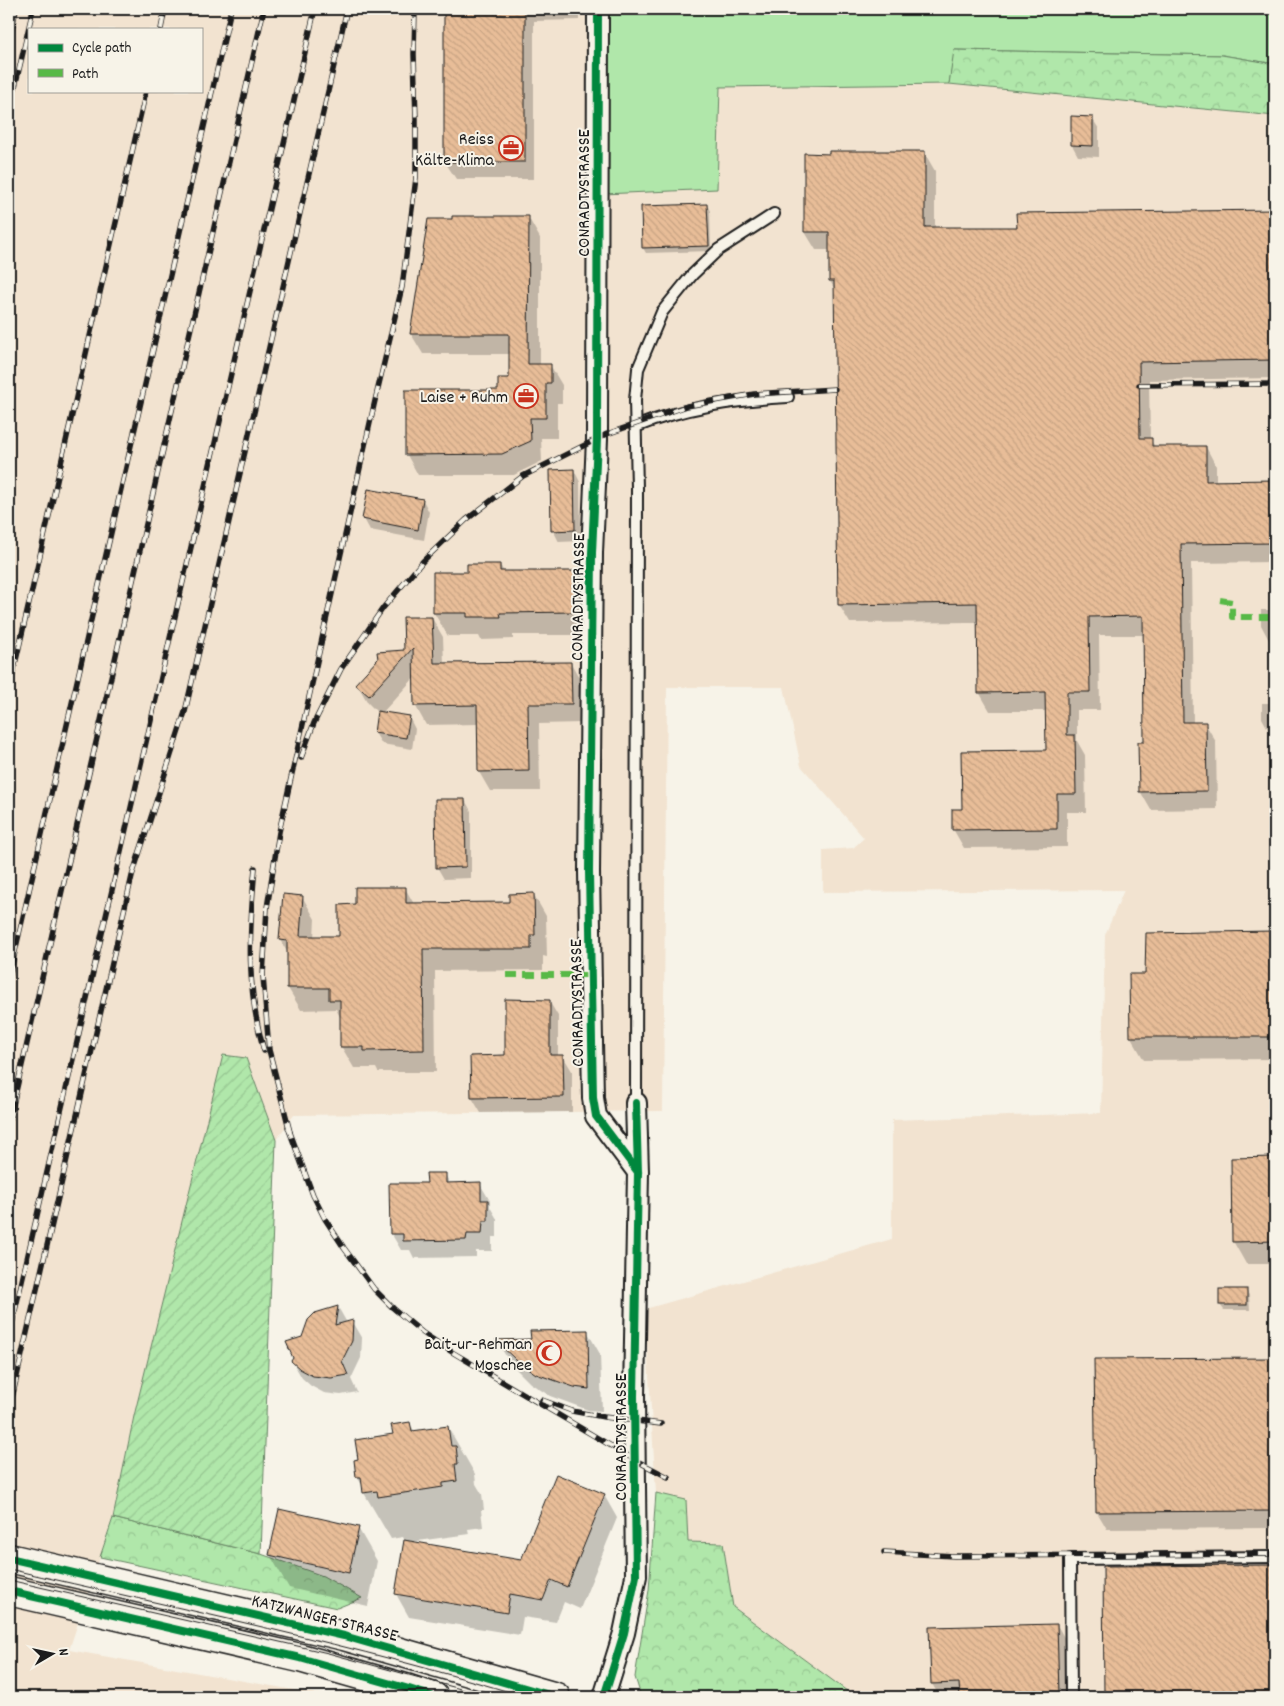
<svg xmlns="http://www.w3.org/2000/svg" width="1284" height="1706" font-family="Dekko,sans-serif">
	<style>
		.built { fill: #f2e3d0; fill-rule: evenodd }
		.grass { fill: #b0e7aa; stroke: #668263 }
		.forest { fill: url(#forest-crowns); stroke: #668263 }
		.garden { fill: url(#garden-furrows); stroke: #668263 }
		.shadow { fill: #0003 }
		.building { fill: url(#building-back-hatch); stroke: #1c1c1c }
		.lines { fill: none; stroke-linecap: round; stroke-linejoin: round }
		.lane-casing { stroke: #1c1c1c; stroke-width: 14 }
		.street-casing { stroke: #1c1c1c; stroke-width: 24 }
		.secondary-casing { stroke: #1c1c1c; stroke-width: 31 }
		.lane { stroke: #f7f3e8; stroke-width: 10 }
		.street { stroke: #f7f3e8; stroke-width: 20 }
		.secondary { stroke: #f7f3e8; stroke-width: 28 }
		.tram { stroke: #1c1c1c; stroke-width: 1 }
		.rail-casing { stroke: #1c1c1c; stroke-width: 5.5 }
		.rail { stroke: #f7f3e8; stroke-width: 4; stroke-dasharray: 11; stroke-linecap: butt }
		.quiet { stroke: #58b947; stroke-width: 6; stroke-dasharray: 12 6; stroke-linecap: butt }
		.cycleway-casing { stroke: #f7f3e8; stroke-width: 11 }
		.cycleway { stroke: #00873e; stroke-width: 8 }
		.labels { text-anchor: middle; stroke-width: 4; stroke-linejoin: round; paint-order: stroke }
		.poi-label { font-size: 18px; fill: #1c1c1c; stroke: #f7f3e8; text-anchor: end }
		.street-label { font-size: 18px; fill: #1c1c1c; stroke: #f7f3e8 }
	</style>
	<defs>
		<pattern id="forest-crowns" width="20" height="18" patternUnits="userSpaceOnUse" patternTransform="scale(1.25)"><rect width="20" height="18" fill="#b0e7aa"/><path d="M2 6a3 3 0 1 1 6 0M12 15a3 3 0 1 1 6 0" fill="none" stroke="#97c692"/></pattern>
		<pattern id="garden-furrows" width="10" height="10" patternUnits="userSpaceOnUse" patternTransform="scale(1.25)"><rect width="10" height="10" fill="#b0e7aa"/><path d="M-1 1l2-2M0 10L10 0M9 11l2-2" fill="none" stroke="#97c692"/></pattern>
		<pattern id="building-back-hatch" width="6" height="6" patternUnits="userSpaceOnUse" patternTransform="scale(1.25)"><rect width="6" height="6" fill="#e8bd98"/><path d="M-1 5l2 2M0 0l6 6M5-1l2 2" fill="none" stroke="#c6a282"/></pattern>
	</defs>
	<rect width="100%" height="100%" fill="#f7f3e8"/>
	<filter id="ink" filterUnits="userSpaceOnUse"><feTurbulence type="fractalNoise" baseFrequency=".02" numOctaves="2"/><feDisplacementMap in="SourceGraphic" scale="10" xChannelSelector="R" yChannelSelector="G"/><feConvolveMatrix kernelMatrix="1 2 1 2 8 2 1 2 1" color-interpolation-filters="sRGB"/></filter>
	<g filter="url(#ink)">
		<path class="built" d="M 9,9 L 603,9 L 716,189 L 720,87 L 949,84 L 1275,116 L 1275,1697 L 868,1697 L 851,1694 L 733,1607 L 723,1543 L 688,1542 L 686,1500 L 656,1493 L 645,1309 L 892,1239 L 892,1120 L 1101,1113 L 1105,935 L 1124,890 L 823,892 L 823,850 L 853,848 L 864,838 L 801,766 L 784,687 L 667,687 L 663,1111 L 294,1115 L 276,1140 L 246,1058 L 223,1056 L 134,1416 L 113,1518 L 69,1650 L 333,1697 L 9,1697 ZM 29,29 L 201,29 L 201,91 L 29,91 Z"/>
		<polygon class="grass" points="603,9 1275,9 1275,64 1222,55 955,50 949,84 720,87 717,189 603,194"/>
		<g class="forest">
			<polygon points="954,50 1222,55 1275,64 1275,116 949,84"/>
			<polygon points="656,1493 686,1500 688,1542 723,1543 733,1607 851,1694 868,1697 641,1696 635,1677 649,1590"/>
			<polygon points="113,1518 261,1554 323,1576 362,1598 337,1608 100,1557"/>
		</g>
		<polygon class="garden" points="223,1055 246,1058 276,1140 261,1554 113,1518 134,1416"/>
		<g class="shadow">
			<polygon points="445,9 579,9 579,20 534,21 534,179 456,179 445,162"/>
			<polygon points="1072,118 1092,118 1099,129 1099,157 1078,156 1072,145"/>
			<polygon points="924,152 935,171 935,228 1018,228 1018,215 1275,211 1275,378 1149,380 1150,439 1156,448 1206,447 1216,466 1216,482 1275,482 1275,562 1191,563 1193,723 1205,723 1216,742 1217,809 1151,810 1140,791 1145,743 1144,635 1099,635 1100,710 1077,710 1077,741 1085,755 1086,812 1067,812 1067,847 964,848 953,829 963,810 1047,751 1047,711 990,711 979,692 978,622 850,623 839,605 835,290 830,281 830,250 816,250 805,232"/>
			<polygon points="707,205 710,211 711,251 646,253 643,248"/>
			<polygon points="528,217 540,238 540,365 550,365 562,385 562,403 557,403 557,438 541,438 542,461 514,475 418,475 407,455 499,391 510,379 510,354 423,354 411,334 429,220"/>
			<polygon points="574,470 580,482 581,541 559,542 553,530"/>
			<polygon points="423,500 429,512 424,540 370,530 364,519"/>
			<polygon points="500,565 504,572 575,572 588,595 588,635 513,635 513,639 481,640 479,636 448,636 434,613 434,573 468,573"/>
			<polygon points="1270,608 1275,608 1275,742 1262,718 1262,703 1271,703 1270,642 1261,625 1261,610 1270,610"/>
			<polygon points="432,618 443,637 444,664 571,663 582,683 582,723 539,724 540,791 490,791 479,772 478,724 426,725 415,705 415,677 382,713 409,717 415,729 412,749 382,744 375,733 378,713 368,703 357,684 405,651"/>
			<polygon points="465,800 471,811 471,878 444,879 437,867"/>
			<polygon points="1272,834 1275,834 1275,876 1270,867"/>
			<polygon points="405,888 414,904 510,904 534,895 546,916 547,957 543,956 543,970 435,971 436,1072 378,1072 376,1068 354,1068 341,1046 341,1019 336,1009 301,1010 288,988 289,955 280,940 303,898 315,919 314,938 341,937 357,906"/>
			<polygon points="1275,932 1275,1059 1144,1060 1131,1037 1146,976 1148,934"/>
			<polygon points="549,1001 558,1016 558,1056 563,1056 572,1071 572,1112 481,1113 472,1098"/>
			<polygon points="1232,1159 1275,1159 1275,1264 1246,1264 1233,1241"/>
			<polygon points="445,1174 450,1184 480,1184 490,1201 490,1207 497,1219 497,1237 492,1237 492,1251 476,1251 476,1257 414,1258 410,1250 401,1250 391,1233 428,1184"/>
			<polygon points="1246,1290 1249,1295 1250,1310 1224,1310 1220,1305"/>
			<polygon points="338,1307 347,1323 352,1322 362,1339 361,1358 351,1379 357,1392 341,1395 324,1393 311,1386 302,1378 292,1361 303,1338"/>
			<polygon points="587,1331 600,1354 602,1411 588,1410 550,1396 530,1383 510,1363 497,1341 532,1340"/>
			<polygon points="1095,1360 1275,1360 1275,1528 1107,1529 1097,1512"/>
			<polygon points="410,1424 415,1432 448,1427 475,1474 476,1484 482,1494 484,1510 481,1510 483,1527 468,1529 469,1534 411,1542 522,1562 604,1495 617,1518 580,1609 564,1602 556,1622 523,1617 520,1635 409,1617 396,1594 405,1541 403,1537 391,1539 364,1493 364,1488 357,1477 359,1460"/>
			<polygon points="358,1528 377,1561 368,1606 289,1588 270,1555"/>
			<polygon points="1104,1567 1275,1567 1275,1697 1105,1697"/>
			<polygon points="1057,1625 1070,1648 1071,1697 940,1697 932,1684"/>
		</g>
		<g class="building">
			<rect x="444" y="9" width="81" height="153"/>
			<polygon points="1071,116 1093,117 1093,146 1071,145"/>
			<polygon points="829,151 925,151 925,227 1017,227 1016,213 1275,210 1275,360 1139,362 1140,438 1152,438 1152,446 1206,446 1206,481 1275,480 1275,543 1181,544 1183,722 1206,722 1207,791 1139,792 1138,742 1144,742 1143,616 1089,617 1090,692 1067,692 1067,735 1075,735 1076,794 1057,794 1057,829 952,830 952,809 962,809 961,751 1046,750 1045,692 978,693 977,603 838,605 834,281 829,281 829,232 804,232 804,153 829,154"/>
			<polygon points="707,204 709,246 642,248 641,206"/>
			<polygon points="452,216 529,216 528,364 551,364 551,383 546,383 546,418 530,418 531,441 502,454 405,455 405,390 498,390 498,378 509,378 509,334 410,334 428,219 452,219"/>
			<polygon points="574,469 575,530 551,531 550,470"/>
			<polygon points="368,489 423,499 418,530 362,519"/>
			<polygon points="467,564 500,564 500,571 576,571 576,612 500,613 501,617 467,617 467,613 433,613 433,572 467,572"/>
			<polygon points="403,617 432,617 434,663 571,662 572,704 528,704 529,771 478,772 477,705 414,706 413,648 369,696 355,684 378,659 377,652 404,650"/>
			<polygon points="377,711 410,716 406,738 374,733"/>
			<polygon points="435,799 465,799 466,867 436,868"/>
			<polygon points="355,887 406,887 406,903 509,902 509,894 534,893 535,935 531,935 531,949 423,949 424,1050 364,1051 364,1047 340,1047 340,1000 329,1000 329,988 287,988 287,941 279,940 283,894 303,896 300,936 339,936 339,905 355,904"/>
			<polygon points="1275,931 1275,1037 1130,1037 1129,974 1145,974 1146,933"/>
			<polygon points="505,999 550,1000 550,1055 563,1055 564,1097 471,1098 470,1056 505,1055"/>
			<polygon points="1275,1157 1275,1241 1232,1242 1231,1158"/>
			<polygon points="426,1173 446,1173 446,1183 481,1182 481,1200 488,1200 488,1221 483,1221 482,1234 467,1234 466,1240 403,1241 403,1234 390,1234 389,1183 427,1183"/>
			<rect x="1219" y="1289" width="28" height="16"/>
			<polygon points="338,1306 335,1325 353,1320 352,1341 342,1361 348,1375 331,1378 313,1376 300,1369 291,1361 293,1358 286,1342 302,1337 308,1320 315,1313"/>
			<polygon points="588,1330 589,1389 574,1387 536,1374 516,1360 495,1340 531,1339 530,1331"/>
			<polygon points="1275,1358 1275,1511 1096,1512 1094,1359"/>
			<polygon points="410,1422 412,1431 448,1426 451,1446 456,1446 458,1464 455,1464 457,1481 443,1483 443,1487 378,1497 377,1491 363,1493 361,1477 356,1477 354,1460 358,1459 355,1440 393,1434 391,1425"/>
			<polygon points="556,1474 605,1494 567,1587 551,1580 543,1600 510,1594 507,1613 395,1594 404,1540 521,1560"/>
			<polygon points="279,1509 359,1527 349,1573 269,1555"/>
			<polygon points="1275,1565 1275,1697 1104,1697 1103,1566"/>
			<polygon points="1057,1624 1059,1694 960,1697 959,1683 931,1684 929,1627"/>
		</g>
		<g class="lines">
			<defs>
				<g id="lane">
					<path d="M 635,427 C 685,407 735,400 788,397"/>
					<polyline points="636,1103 637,488 635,400 638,369 662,312 692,275 718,250 774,214"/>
					<polyline points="1071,1697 1070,1559 1275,1557"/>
				</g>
				<g id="street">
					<polyline points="598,9 597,439 592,553 589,872 593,1098 596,1116 638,1172"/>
					<polyline points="604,1697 624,1633 636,1576 634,1396 638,1172 636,1103"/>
				</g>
				<g id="secondary">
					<polyline points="9,1558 344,1636 556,1697"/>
					<polyline points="9,1591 300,1658 409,1689 434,1697"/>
				</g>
			</defs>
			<use href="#lane" class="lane-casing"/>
			<use href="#street" class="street-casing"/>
			<use href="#secondary" class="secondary-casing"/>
			<use href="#lane" class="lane"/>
			<use href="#street" class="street"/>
			<use href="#secondary" class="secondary"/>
			<g class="tram">
				<path d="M 9,1569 C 182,1609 356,1645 526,1697"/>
				<polyline points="9,1580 328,1653 490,1697"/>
			</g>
			<defs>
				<g id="rail">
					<polyline points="161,29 165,9"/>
					<polyline points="9,43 16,9"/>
					<polyline points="9,113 33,9"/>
					<polyline points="1139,385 1275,384"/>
					<polyline points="9,691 146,91"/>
					<polyline points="301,758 314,723 341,669 383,608 423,561 466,520 523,476 607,434 687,406 754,394 835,389"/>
					<path d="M 255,868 C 249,932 246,989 264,1051"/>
					<polyline points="9,978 231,9"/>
					<polyline points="9,1122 264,9"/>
					<polyline points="288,1127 313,1195 325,1219 344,1248 374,1289 393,1308 423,1333 452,1352 635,1460 668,1477"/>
					<polyline points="290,1132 269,1050 263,976 267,908 279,832 374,405 402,287 416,178 416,119 414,54 415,9"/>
					<polyline points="9,1337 315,9"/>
					<polyline points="542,1400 572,1411 604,1417 661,1424"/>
					<polyline points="9,1411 132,876 185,712 347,9"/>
					<polyline points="884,1552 954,1556 1275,1554"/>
				</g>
			</defs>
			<use href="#rail" class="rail-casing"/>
			<use href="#rail" class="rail"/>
			<g class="quiet">
				<polyline points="1220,600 1232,602 1232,617 1269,617"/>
				<polyline points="506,975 591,975"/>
			</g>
			<defs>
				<g id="cycleway">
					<polyline points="598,9 597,439 592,553 589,872 593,1098 596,1116 638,1172"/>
					<polyline points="9,1558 344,1636 556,1697"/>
					<polyline points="9,1591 300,1658 409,1689 434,1697"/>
					<polyline points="604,1697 624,1633 636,1576 634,1396 638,1172 636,1103"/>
				</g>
			</defs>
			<use href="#cycleway" class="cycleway-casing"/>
			<use href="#cycleway" class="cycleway"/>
		</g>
	</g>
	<defs>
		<symbol id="office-ring" viewBox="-11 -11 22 22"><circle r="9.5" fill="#f7f3e8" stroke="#c8321e" stroke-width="1.5"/><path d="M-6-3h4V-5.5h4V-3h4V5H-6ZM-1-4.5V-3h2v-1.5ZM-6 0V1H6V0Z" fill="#c8321e"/></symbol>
		<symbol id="mosque-ring" viewBox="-11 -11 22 22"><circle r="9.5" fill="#f7f3e8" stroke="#c8321e" stroke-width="1.5"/><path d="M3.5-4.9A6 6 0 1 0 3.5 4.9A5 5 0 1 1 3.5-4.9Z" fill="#c8321e"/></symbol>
	</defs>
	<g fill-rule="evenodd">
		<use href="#office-ring" x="497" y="134" width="28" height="28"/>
		<use href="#office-ring" x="512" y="382" width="28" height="28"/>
		<use href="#mosque-ring" x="535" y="1339" width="28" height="28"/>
	</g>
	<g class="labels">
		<g class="poi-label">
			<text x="494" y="144">Reiss<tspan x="494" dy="21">Kälte-Klima</tspan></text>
			<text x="508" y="402">Laise + Ruhm</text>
			<text x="532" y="1349">Bait-ur-Rehman<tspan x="532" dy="21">Moschee</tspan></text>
		</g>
		<g class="street-label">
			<text transform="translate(583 193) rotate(-90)" y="6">CONRADTYSTRASSE</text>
			<text transform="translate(577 597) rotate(-89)" y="6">CONRADTYSTRASSE</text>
			<text transform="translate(576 1003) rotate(-91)" y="6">CONRADTYSTRASSE</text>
			<text transform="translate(620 1437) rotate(-90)" y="6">CONRADTYSTRASSE</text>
			<text transform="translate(325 1617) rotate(14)" y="6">KATZWANGER STRASSE</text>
		</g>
	</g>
	<rect width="1284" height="1706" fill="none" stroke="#f7f3e8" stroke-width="30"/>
	<rect x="15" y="15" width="1254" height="1676" fill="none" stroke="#1c1c1c" stroke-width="2" filter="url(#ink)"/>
	<rect x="28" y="28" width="175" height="65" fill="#f7f3e8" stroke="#9f9d96"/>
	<rect x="38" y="44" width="25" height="8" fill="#00873e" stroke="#9f9d96"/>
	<text x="72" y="52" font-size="15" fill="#1c1c1c">Cycle path</text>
	<rect x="38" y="69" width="25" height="8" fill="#58b947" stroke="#9f9d96"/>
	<text x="72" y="78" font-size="15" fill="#1c1c1c">Path</text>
	<g transform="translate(52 1654) rotate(81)" stroke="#f7f3e8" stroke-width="4" paint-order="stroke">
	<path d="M0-4L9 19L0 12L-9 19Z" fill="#1c1c1c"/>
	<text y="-8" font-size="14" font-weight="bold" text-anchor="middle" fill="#1c1c1c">N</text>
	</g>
</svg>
